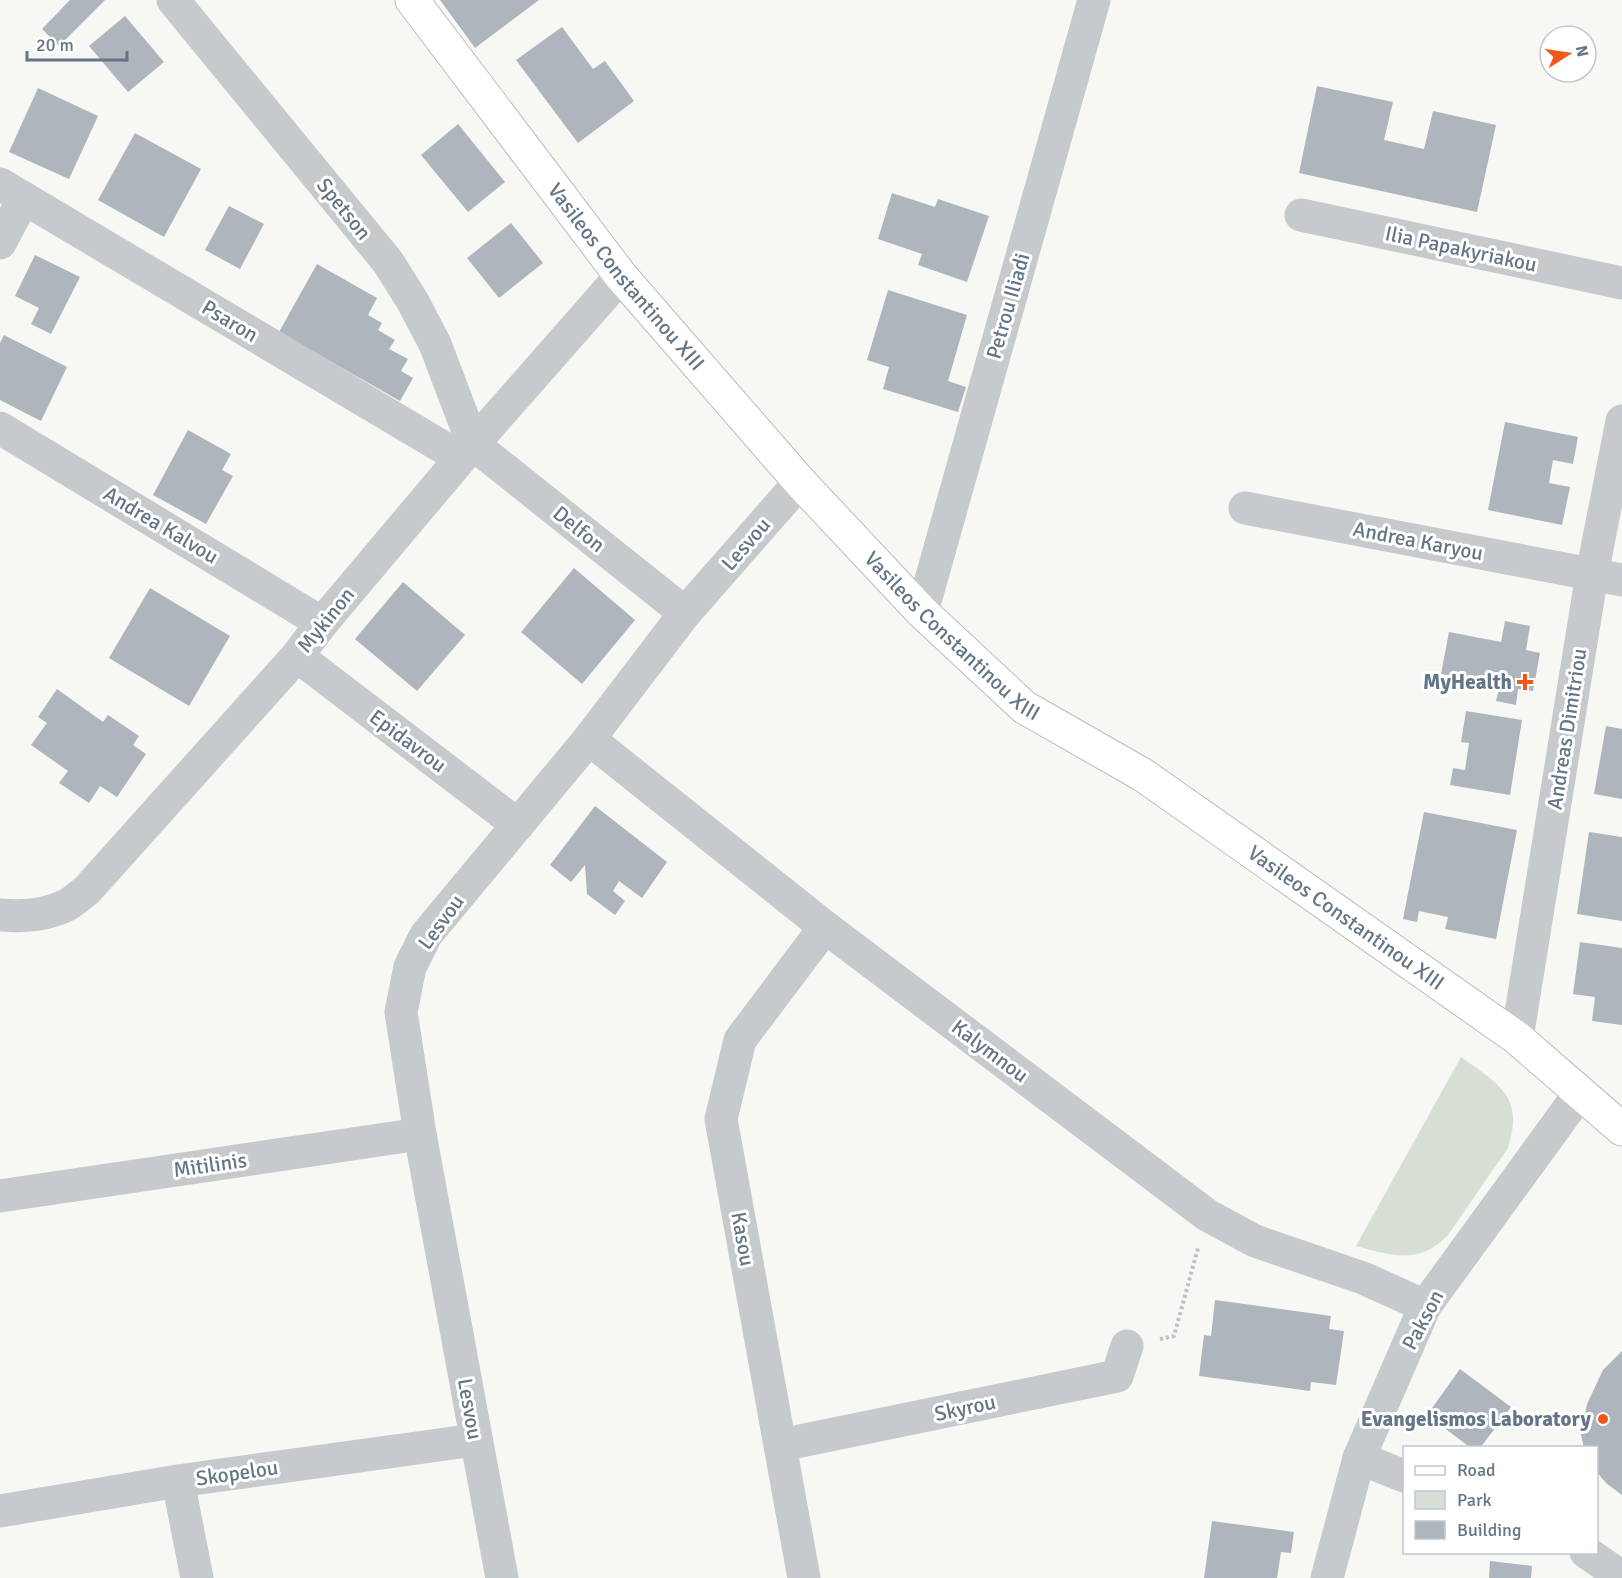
<svg xmlns="http://www.w3.org/2000/svg" width="1622" height="1578" font-family="Signika,sans-serif">
	<style>
		.green { fill: #d7dfd4 }
		.building { fill: #aeb5bc }
		.lines { fill: none; stroke-linecap: round; stroke-linejoin: round }
		.secondary-casing { stroke: #b8bdc2; stroke-width: 35 }
		.path { stroke: #bfc2c4; stroke-width: 4; stroke-dasharray: 3 3; stroke-linecap: butt }
		.street { stroke: #c6cacd; stroke-width: 33 }
		.secondary { stroke: #fff; stroke-width: 33 }
		.poi-dot { fill: #f25718; stroke: #fff; stroke-width: 2 }
		.labels { text-anchor: middle; stroke-width: 6; stroke-linejoin: round; paint-order: stroke }
		.street-label { font-size: 21px; fill: #637587; stroke: #fff }
		.poi-label { font-size: 21px; font-weight: bold; fill: #637587; stroke: #fff; text-anchor: end }
	</style>
	<rect width="100%" height="100%" fill="#f7f7f3"/>
	<path class="green" d="M 1461,1057 C 1498,1084 1525,1096 1508,1148 L 1448,1235 C 1419,1266 1391,1255 1356,1246 Z"/>
	<g class="building">
		<polygon points="70,0 105,0 59,46 42,29"/>
		<polygon points="440,0 539,0 475,48"/>
		<polygon points="125,16 164,62 128,92 89,46"/>
		<polygon points="562,27 593,69 605,61 634,101 578,143 516,60"/>
		<polygon points="1317,86 1393,102 1384,140 1424,149 1433,111 1496,125 1477,212 1299,173"/>
		<polygon points="38,88 98,116 69,179 9,152"/>
		<polygon points="458,124 505,182 468,212 421,155"/>
		<polygon points="135,133 201,169 164,237 98,200"/>
		<polygon points="892,193 935,207 938,199 989,216 967,282 918,265 922,254 878,239"/>
		<polygon points="229,206 264,224 240,269 205,250"/>
		<polygon points="511,223 543,263 499,298 467,258"/>
		<polygon points="35,255 80,277 51,334 31,324 39,308 15,296"/>
		<polygon points="317,264 377,298 368,315 382,323 378,330 395,340 389,349 408,359 401,371 413,378 400,401 279,332"/>
		<polygon points="888,290 967,315 948,381 966,387 958,412 883,389 889,367 867,360"/>
		<polygon points="4,335 67,367 41,421 0,400 0,343"/>
		<polygon points="1505,422 1578,437 1573,464 1553,460 1549,483 1570,487 1562,525 1488,510"/>
		<polygon points="188,430 231,454 222,470 233,476 206,524 153,495"/>
		<polygon points="574,568 635,620 582,684 521,632"/>
		<polygon points="403,582 465,635 417,691 355,639"/>
		<polygon points="150,588 230,636 189,706 109,658"/>
		<polygon points="1505,621 1530,626 1526,650 1540,653 1533,691 1518,689 1516,705 1496,701 1500,685 1441,674 1449,632 1501,642"/>
		<polygon points="57,689 103,722 108,715 139,736 133,745 146,754 117,797 100,786 89,803 59,783 68,771 31,745 47,723 38,717"/>
		<polygon points="1466,711 1522,720 1510,795 1450,785 1453,768 1465,770 1469,743 1461,742"/>
		<polygon points="1606,726 1622,729 1622,799 1594,794"/>
		<polygon points="595,806 667,862 642,898 619,881 613,891 625,901 615,915 587,894 585,865 571,882 550,865"/>
		<polygon points="1424,812 1517,830 1496,939 1445,929 1448,917 1419,911 1417,922 1403,919"/>
		<polygon points="1589,832 1622,837 1622,921 1577,914"/>
		<polygon points="1580,942 1622,948 1622,1025 1592,1021 1595,997 1573,994"/>
		<polygon points="1215,1300 1331,1316 1329,1329 1344,1331 1336,1385 1311,1382 1310,1391 1199,1376 1204,1335 1211,1336"/>
		<polygon points="1622,1351 1622,1495 1606,1483 1596,1471 1596,1448 1584,1448 1581,1434 1587,1404 1603,1370"/>
		<polygon points="1460,1369 1511,1407 1480,1448 1471,1448 1427,1415"/>
		<polygon points="1212,1521 1294,1532 1291,1553 1281,1552 1277,1578 1204,1578"/>
		<polygon points="1490,1561 1532,1566 1531,1578 1489,1578"/>
	</g>
	<g class="lines">
		<defs>
			<g id="secondary">
				<path id="s1" d="M 412,0 L 621,276 L 800,482 L 922,612 L 1024,707 L 1143,775 L 1517,1038 L 1622,1129"/>
			</g>
		</defs>
		<use href="#secondary" class="secondary-casing"/>
		<polyline class="path" points="1160,1339 1174,1336 1198,1248"/>
		<g class="street">
			<polyline points="173,0 388,262 413,302 435,344 473,444 685,613"/>
			<polyline points="0,184 461,458"/>
			<polyline points="1301,215 1622,283"/>
			<polyline points="0,243 24,198"/>
			<polyline points="0,428 322,623"/>
			<polyline points="1245,508 1622,580"/>
			<polyline points="922,612 1094,0"/>
			<polyline points="297,656 518,825"/>
			<polyline points="589,739 825,927 1207,1215 1255,1241 1363,1278 1425,1306"/>
			<path d="M 0,915 C 22,917 47,915 67,905 C 74,901 81,895 87,890 L 297,656 L 322,623 L 461,458 L 621,276"/>
			<polyline points="1517,1038 1592,574 1622,421"/>
			<polyline points="0,1196 420,1134"/>
			<polyline points="781,1445 1117,1376 1127,1346"/>
			<polyline points="1359,1458 1404,1476"/>
			<polyline points="178,1481 197,1578"/>
			<polyline points="0,1511 178,1481 475,1440"/>
			<polyline points="1586,1552 1622,1577"/>
			<polyline points="502,1578 420,1134 401,1012 410,967 426,935 589,739 685,613 800,482"/>
			<polyline points="804,1578 721,1119 740,1040 825,927"/>
			<polyline points="1327,1578 1359,1458 1425,1306 1580,1093"/>
		</g>
		<use href="#secondary" class="secondary"/>
	</g>
	<g class="poi-dot">
		<path d="M1522 673h6v6h6v6h-6v6h-6v-6h-6v-6h6z"/>
		<circle cx="1603" cy="1419" r="6"/>
	</g>
	<g class="labels">
		<g class="street-label">
			<text transform="translate(344 209) rotate(51)" y="7">Spetson</text>
			<text transform="translate(1461 249) rotate(12)" y="7">Ilia Papakyriakou</text>
			<text dy="7" stroke="none"><textPath href="#s1" startOffset="350">Vasileos Constantinou XIII</textPath></text>
			<text transform="translate(1008 306) rotate(-74)" y="7">Petrou Iliadi</text>
			<text transform="translate(230 321) rotate(31)" y="7">Psaron</text>
			<text transform="translate(161 525) rotate(31)" y="7">Andrea Kalvou</text>
			<text transform="translate(579 529) rotate(39)" y="7">Delfon</text>
			<text transform="translate(1418 541) rotate(11)" y="7">Andrea Karyou</text>
			<text transform="translate(746 544) rotate(-49)" y="7">Lesvou</text>
			<text transform="translate(326 620) rotate(-51)" y="7">Mykinon</text>
			<text dy="7" stroke="none"><textPath href="#s1" startOffset="836">Vasileos Constantinou XIII</textPath></text>
			<text transform="translate(1567 729) rotate(-81)" y="7">Andreas Dimitriou</text>
			<text transform="translate(408 741) rotate(37)" y="7">Epidavrou</text>
			<text dy="7" stroke="none"><textPath href="#s1" startOffset="1322">Vasileos Constantinou XIII</textPath></text>
			<text transform="translate(441 922) rotate(-54)" y="7">Lesvou</text>
			<text transform="translate(990 1051) rotate(37)" y="7">Kalymnou</text>
			<text transform="translate(210 1165) rotate(-8)" y="7">Mitilinis</text>
			<text transform="translate(743 1239) rotate(80)" y="7">Kasou</text>
			<text transform="translate(1423 1320) rotate(-62)" y="7">Pakson</text>
			<text transform="translate(965 1408) rotate(-12)" y="7">Skyrou</text>
			<text transform="translate(470 1409) rotate(80)" y="7">Lesvou</text>
			<text transform="translate(237 1473) rotate(-8)" y="7">Skopelou</text>
		</g>
		<g class="poi-label">
			<text x="1512" y="689">MyHealth</text>
			<text x="1591" y="1426">Evangelismos Laboratory</text>
		</g>
	</g>
	<rect x="1403" y="1446" width="195" height="108" fill="#ffffff" stroke="#c1c8cf" stroke-width="1.5"/>
	<rect x="1415" y="1466" width="30" height="9" fill="#ffffff" stroke="#c1c8cf" stroke-width="1.5"/>
	<text x="1457" y="1476" font-size="18" fill="#637587">Road</text>
	<rect x="1415" y="1491" width="30" height="18" fill="#d7dfd4" stroke="#c1c8cf" stroke-width="1.5"/>
	<text x="1457" y="1506" font-size="18" fill="#637587">Park</text>
	<rect x="1415" y="1521" width="30" height="18" fill="#aeb5bc" stroke="#c1c8cf" stroke-width="1.5"/>
	<text x="1457" y="1536" font-size="18" fill="#637587">Building</text>
	<g transform="translate(1568 54) rotate(78)"><circle r="28" fill="#ffffff" stroke="#c1c8cf" stroke-width="1.5"/>
	<path d="M0-4.5L10 22L0 15L-10 22Z" fill="#f25718"/>
	<text y="-9" font-size="16" font-weight="bold" text-anchor="middle" fill="#637587">N</text>
	</g>
	<path d="M27 51v9h100v-9" fill="none" stroke="#637587" stroke-width="3"/>
	<text x="36" y="51" font-size="18" fill="#637587" stroke="#ffffff" stroke-width="4.5" paint-order="stroke">20 m</text>
</svg>
